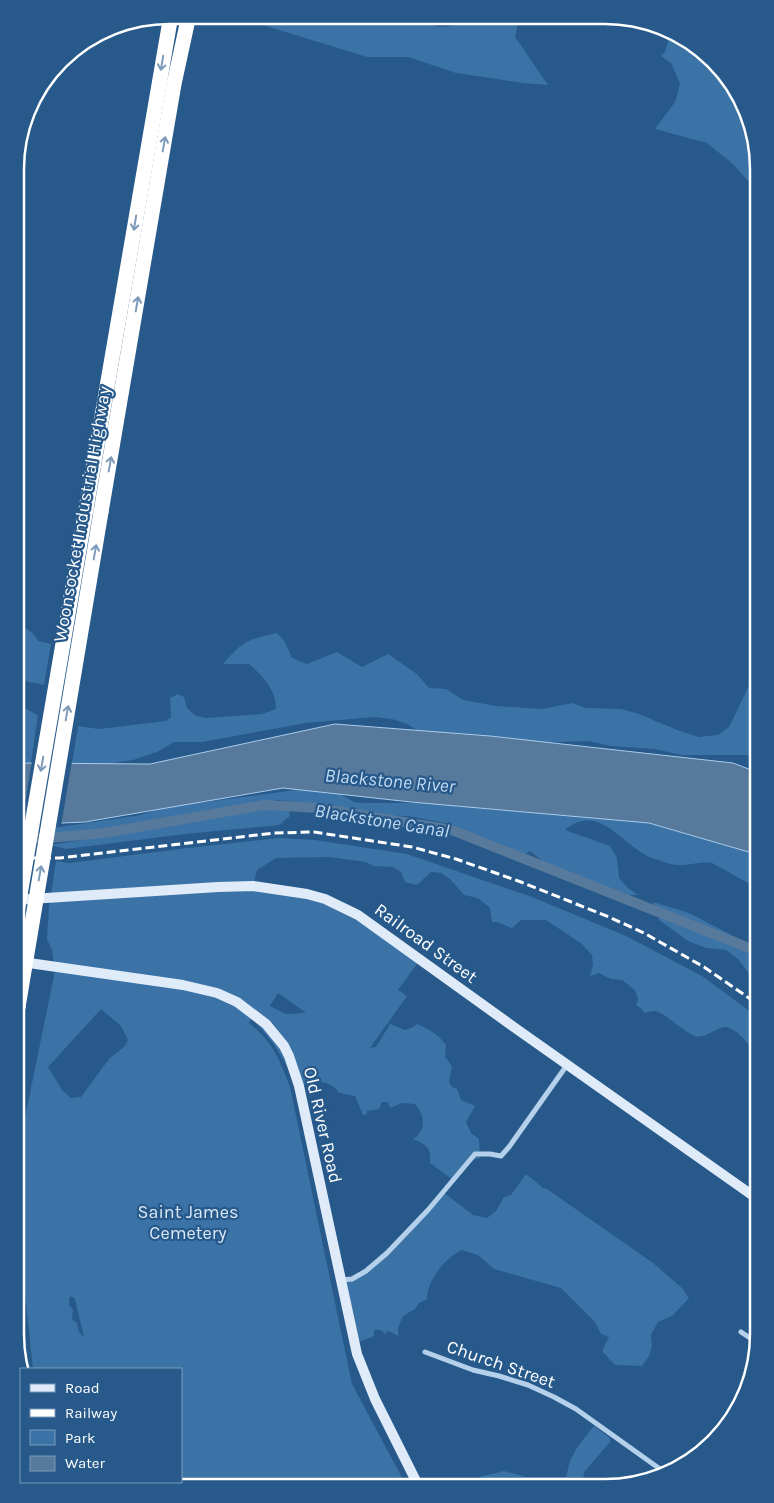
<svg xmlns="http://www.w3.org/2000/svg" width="774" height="1503" font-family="Karla,sans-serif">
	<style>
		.green { fill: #3b73a7; fill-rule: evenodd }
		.water { fill: #57799b; stroke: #a9cbea }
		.pier { fill: #27598b }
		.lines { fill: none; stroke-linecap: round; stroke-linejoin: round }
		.canal { stroke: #57799b; stroke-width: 10 }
		.street { stroke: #b5d0ea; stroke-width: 5 }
		.secondary { stroke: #dfebf8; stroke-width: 10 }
		.highway { stroke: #fff; stroke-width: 15 }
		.rail { stroke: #fff; stroke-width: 3; stroke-dasharray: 9 4; stroke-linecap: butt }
		.highway-bridge { stroke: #fff; stroke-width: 15 }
		.oneway { stroke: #7d9bb9 }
		.labels { text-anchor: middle; stroke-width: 4.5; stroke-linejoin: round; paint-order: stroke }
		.street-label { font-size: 18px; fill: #fff; stroke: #27598b }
		.park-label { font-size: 18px; fill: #d9e9f7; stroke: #27598b }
		.water-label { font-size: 19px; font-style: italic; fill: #c0daf1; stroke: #27598b }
		.rim { fill: none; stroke: #fff; stroke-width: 2.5 }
	</style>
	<rect width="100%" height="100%" fill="#27598b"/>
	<g class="green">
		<path d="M 238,15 L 429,17 L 435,26 C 452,30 466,19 482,17 C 493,16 504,17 515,17 L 518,24 L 515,37 L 548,85 L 523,83 L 456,73 L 408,57 L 367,57 L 240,18 Z"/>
		<polygon points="670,35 706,53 751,120 759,169 759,193 733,164 707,143 655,129 675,102 680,84 671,63 661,56 665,52"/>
		<path d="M 16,625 C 26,628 33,631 38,641 L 51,644 L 44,685 L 29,682 L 16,677 Z"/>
		<path d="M 277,633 L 285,642 L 292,658 L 307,664 L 337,652 L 362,667 L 388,654 L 417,674 L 429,688 L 446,689 L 463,700 L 496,706 L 542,709 L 572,703 L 585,708 L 621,709 L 639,714 L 677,730 L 699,737 L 718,735 L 729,727 L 759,665 L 759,758 L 745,755 L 682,755 L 654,749 L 611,746 L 588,741 L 528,743 L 429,737 L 407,724 L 392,719 L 374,717 L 306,723 L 202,742 L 174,742 L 157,752 L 133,760 L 71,769 L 78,726 L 99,729 L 166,721 L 171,717 L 170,698 L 178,694 L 184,697 L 187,708 L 195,715 L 205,718 L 262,714 L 276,709 C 276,690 263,676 249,664 L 223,664 C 244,640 247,640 277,633 Z"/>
		<polygon points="16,704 38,715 30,769 16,766"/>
		<path d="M 318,787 L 336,792 L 354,802 L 363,803 L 462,803 L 565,800 L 720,835 L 759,856 L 759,889 L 712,863 C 700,861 689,866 677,865 C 670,865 662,861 655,859 C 624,850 601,800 565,830 L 610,846 L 617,858 L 619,878 L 628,888 L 638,895 L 613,895 L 550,867 L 530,851 L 519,858 L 509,848 L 451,824 L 408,816 L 375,815 L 325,805 L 278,800 L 207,810 L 152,822 L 50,836 L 53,828 L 141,815 L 166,807 Z"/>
		<polygon points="273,808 289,810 290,816 279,825 185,834 66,849 50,845 175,825 208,817"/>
		<path d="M 279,838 L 315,840 L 407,854 L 532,897 L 626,936 L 702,976 L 759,1018 L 759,1067 L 756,1065 L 750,1063 C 751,1060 753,1056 752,1052 C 751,1044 733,1026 725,1027 C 715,1028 705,1039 695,1036 C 682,1031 666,1013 655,1011 C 652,1011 648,1012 644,1013 L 642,1009 L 636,1005 L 638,999 L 635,990 L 622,980 L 611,979 L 599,973 L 590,976 L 593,965 L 592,955 L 582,944 L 546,920 L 521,920 L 512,928 L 497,922 L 492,922 L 490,908 L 478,898 L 464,895 L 450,879 L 441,873 L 431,872 L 417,885 L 405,882 L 401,872 L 393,867 L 373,866 L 366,862 L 329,857 L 276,858 L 257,870 L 253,887 C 288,894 325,900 356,918 C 377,931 396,947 416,961 L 417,964 L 398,990 L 407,996 L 370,1048 L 376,1047 L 390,1024 L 405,1030 L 413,1027 L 417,1024 C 429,1029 438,1034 446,1045 L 445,1057 L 452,1066 L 449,1082 L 452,1087 L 457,1089 L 461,1100 L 475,1106 L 466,1122 L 471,1133 L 479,1139 L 480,1158 L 473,1160 L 453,1180 L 430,1163 C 431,1147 427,1145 413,1139 C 427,1129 425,1117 415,1104 L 402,1103 L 390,1108 L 388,1102 L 382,1102 L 379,1109 L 367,1111 L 366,1115 L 363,1115 L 355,1096 L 339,1093 C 327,1076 314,1084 296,1086 C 283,1057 275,1043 253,1020 L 250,1020 L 249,1023 C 274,1043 279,1058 290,1087 L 352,1384 L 407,1487 L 149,1487 L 131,1482 L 181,1482 L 181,1369 L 33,1369 L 16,1210 L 20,1142 L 55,971 L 52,950 L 47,939 L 49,907 L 56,861 L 69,863 L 188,848 ZM 278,993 L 305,1012 L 305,1013 L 286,1014 L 270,1006 ZM 101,1009 L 121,1026 L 128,1040 L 125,1046 L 109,1059 L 81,1097 L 71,1098 L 62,1090 L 48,1067 ZM 71,1296 L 75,1299 L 84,1337 L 79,1332 L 77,1323 L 72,1319 L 73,1310 L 69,1305 L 69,1298 Z"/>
		<polygon points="653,902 689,913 745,942 759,946 759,987 738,959 726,950 706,948 688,941 659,920"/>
		<path d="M 526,1174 L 543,1188 L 547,1189 L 653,1263 L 682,1288 L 689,1298 L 672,1316 L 658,1322 L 651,1335 L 652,1346 L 649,1356 L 642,1366 L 615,1365 L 602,1351 L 609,1337 L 601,1334 L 595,1322 L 561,1288 L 494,1269 L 478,1255 L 462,1250 C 445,1258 427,1280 427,1299 L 419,1303 L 415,1309 L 403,1316 L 398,1328 L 398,1336 L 391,1332 L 386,1331 L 386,1335 L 381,1330 L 374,1330 L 374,1336 L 359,1342 L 342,1281 C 385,1266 413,1225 443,1192 L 473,1215 L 487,1218 L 496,1211 L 504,1197 L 511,1195 Z"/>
		<polygon points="594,1426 610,1438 610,1442 585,1471 580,1488 474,1488 479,1477 504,1471 526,1477 566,1477 570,1461 578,1446"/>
	</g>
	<polygon class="water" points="335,724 490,736 733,763 759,773 759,855 649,823 411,802 283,788 85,822 16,825 16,763 150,764"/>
	<polygon class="pier" points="32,761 72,761 61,826 21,827"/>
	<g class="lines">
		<polyline class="canal" points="16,838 48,838 104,833 264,805 319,808 452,830 759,952"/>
		<g class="street">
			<polyline points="341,1280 352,1279 366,1271 387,1253 428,1210 475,1154 490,1154 501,1156 509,1147 567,1065"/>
			<polyline points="741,1332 759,1344"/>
			<polyline points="425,1352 473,1370 499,1376 528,1385 554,1397 576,1409 667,1474"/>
			<polyline points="741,1401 748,1390"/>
		</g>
		<g class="secondary">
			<polyline points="15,900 218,887 253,886 307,894 325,899 358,915 518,1030 759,1200"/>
			<polyline points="15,961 183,985 217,993 237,1002 266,1024 284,1046 289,1056 299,1086 357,1354 375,1399 419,1487"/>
		</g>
		<g class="highway">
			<polyline points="86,509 171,15"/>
			<polyline points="101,512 174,84 189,15"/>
			<polyline points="15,1021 18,1007"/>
		</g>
		<polyline class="rail" points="16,858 60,858 274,833 314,832 412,847 456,859 521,882 609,917 644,933 704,967 759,1005"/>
		<g class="highway-bridge">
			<polyline points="15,924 86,509"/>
			<polyline points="18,1007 101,512"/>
		</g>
	</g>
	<defs><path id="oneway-shaft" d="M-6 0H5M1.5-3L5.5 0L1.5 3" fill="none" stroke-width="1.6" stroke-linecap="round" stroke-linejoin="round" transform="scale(1.25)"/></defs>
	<g class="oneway">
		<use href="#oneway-shaft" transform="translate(162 63) rotate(100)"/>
		<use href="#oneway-shaft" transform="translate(164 144) rotate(-80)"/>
		<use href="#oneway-shaft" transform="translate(135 223) rotate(99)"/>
		<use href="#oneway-shaft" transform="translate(137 304) rotate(-80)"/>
		<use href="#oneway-shaft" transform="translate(110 464) rotate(-80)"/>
		<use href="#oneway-shaft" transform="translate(95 552) rotate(-80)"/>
		<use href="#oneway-shaft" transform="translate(67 713) rotate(-80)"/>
		<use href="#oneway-shaft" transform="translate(42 764) rotate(100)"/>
		<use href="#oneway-shaft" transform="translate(40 873) rotate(-80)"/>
	</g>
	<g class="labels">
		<g class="street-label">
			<text transform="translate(82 514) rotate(-80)" y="6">Woonsocket Industrial Highway</text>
			<text transform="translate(426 943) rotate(36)" y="6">Railroad Street</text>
			<text transform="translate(323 1125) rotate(77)" y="6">Old River Road</text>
			<text transform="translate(501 1364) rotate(19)" y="6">Church Street</text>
		</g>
		<g class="park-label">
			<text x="188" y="1218">Saint James<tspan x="188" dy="21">Cemetery</tspan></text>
		</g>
		<g class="water-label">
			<text transform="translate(390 780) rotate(5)" y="7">Blackstone River</text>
			<text transform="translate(382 820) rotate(9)" y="7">Blackstone Canal</text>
		</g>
	</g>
	<path d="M0 0H774V1503H0ZM169 24H605A145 145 0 0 1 750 169V1334A145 145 0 0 1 605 1479H169A145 145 0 0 1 24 1334V169A145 145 0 0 1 169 24Z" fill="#27598b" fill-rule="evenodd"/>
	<path class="rim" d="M169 24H605A145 145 0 0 1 750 169V1334A145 145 0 0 1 605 1479H169A145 145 0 0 1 24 1334V169A145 145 0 0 1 169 24Z"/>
	<rect x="20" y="1368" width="162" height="115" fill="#27598b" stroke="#7d9bb9"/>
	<rect x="30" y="1384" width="25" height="8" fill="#dfebf8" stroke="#7d9bb9"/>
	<text x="65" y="1393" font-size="15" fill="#ffffff">Road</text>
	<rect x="30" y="1409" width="25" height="8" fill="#ffffff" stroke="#7d9bb9"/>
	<text x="65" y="1418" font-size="15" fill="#ffffff">Railway</text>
	<rect x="30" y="1430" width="25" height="15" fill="#3b73a7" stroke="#7d9bb9"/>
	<text x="65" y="1443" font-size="15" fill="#ffffff">Park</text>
	<rect x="30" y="1456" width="25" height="15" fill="#57799b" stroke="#7d9bb9"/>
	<text x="65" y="1468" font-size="15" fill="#ffffff">Water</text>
</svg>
